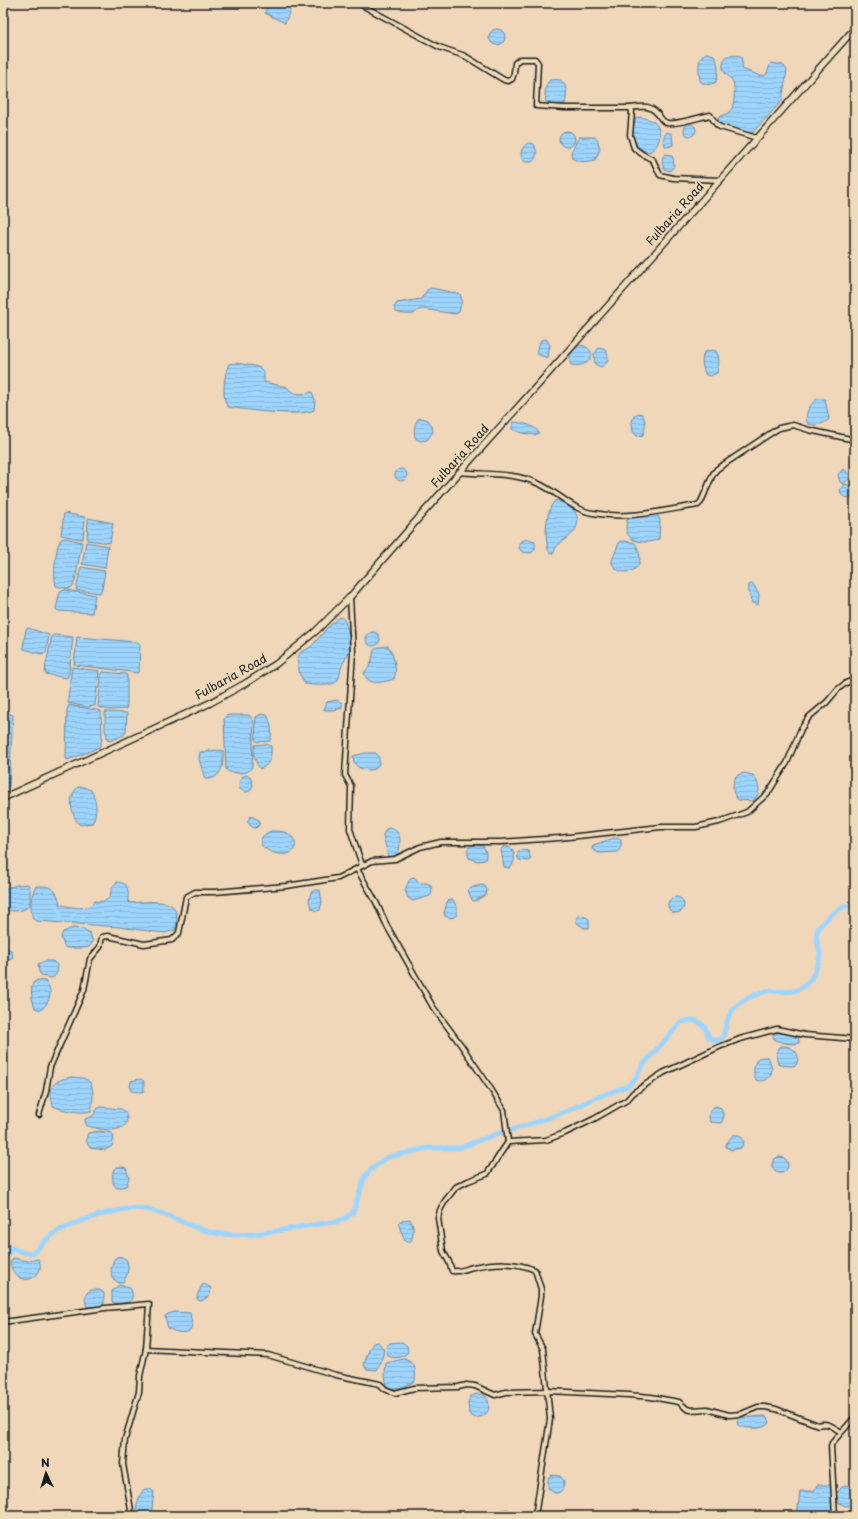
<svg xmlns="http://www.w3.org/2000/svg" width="858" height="1519" font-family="'Playpen Sans',sans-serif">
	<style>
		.water { fill: url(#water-rules); stroke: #6a8ba4 }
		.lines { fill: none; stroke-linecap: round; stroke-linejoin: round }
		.canal { stroke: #9ed5fe; stroke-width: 5 }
		.street-casing { stroke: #1c1c1c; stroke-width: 7 }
		.secondary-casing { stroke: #1c1c1c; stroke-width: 8 }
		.street { stroke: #eedbb9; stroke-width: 4 }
		.secondary { stroke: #eedbb9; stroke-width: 5.5 }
		.labels { text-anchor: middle; stroke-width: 3.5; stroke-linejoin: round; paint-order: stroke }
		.street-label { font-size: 12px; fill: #1c1c1c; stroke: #eedbb9 }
	</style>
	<defs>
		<pattern id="water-rules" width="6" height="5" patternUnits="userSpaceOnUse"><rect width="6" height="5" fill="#9ed5fe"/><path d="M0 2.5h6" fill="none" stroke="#88b6d9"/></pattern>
	</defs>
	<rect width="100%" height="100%" fill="#f0d7ba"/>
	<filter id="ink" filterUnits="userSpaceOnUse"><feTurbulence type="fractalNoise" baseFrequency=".025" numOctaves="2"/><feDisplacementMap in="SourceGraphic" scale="8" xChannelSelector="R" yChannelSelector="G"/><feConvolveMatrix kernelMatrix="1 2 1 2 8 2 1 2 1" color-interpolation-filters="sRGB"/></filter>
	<g filter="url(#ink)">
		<g class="water">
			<polygon points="268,3 293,3 285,23 265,13"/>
			<circle cx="497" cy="37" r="8"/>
			<path d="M 707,53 L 714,55 C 719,64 719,72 716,82 C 710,85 706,86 700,81 C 699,71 696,57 707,53 Z"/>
			<path d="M 727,56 C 741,55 743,54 742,69 L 761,76 L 766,75 L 771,63 L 783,65 L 787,70 L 782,101 L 753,132 L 750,133 L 719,125 L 718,121 L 719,117 C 724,115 730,113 732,108 C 735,103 735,84 732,80 C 731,77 727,76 725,73 C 721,68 723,60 727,56 Z"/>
			<path d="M 550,80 C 553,80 557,79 560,80 C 568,84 567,97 565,104 L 551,105 L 546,102 C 545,95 544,85 550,80 Z"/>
			<path d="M 640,117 C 644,118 649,119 653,121 C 664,130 661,146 649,152 C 632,149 630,132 636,118 Z"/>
			<circle cx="690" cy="130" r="6"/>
			<circle cx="567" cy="139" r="8"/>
			<path d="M 667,132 L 672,134 L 673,145 L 668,147 L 665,146 C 663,140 663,136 667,132 Z"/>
			<path d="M 579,137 L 593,137 L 597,138 L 600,149 L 595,160 C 586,162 579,163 572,158 L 571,152 Z"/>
			<path d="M 529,143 L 534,144 C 537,151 538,157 532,162 L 525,162 C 518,156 521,146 529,143 Z"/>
			<path d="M 665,154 L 671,155 L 673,158 L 674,166 L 670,171 L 664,169 C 662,164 661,158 665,154 Z"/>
			<path d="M 431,288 L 460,294 L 462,300 L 459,312 L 455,314 L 423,309 C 418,309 417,312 413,314 C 408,315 401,314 396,312 L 394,307 L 397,303 L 421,299 L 427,290 Z"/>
			<polygon points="546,339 550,345 548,357 547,358 537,354 537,349 541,340"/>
			<path d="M 581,345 C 599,349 592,369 571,365 C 567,356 573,349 581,345 Z"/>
			<path d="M 599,348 L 606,350 C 609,358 609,363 601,367 L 595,364 L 594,354 Z"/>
			<path d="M 712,350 L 716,351 C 720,358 719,365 717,373 L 710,376 L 706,375 C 702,368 701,360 704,352 Z"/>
			<path d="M 236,363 L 254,366 L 260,368 L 264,372 L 264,382 L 287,387 C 292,395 303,395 312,392 L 315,400 L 314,410 C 300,417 246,410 228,407 C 221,399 224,373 229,364 Z"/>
			<path d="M 817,399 L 825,399 L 829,419 C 822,425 817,426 808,424 C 803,416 810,404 817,399 Z"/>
			<path d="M 638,413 L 642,414 C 646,421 646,427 643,435 L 637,436 L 633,432 L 632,422 L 634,416 Z"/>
			<path d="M 422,418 L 428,420 L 432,426 L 433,432 L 427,440 L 421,441 L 416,439 C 413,432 414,425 418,419 Z"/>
			<path d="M 514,422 C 522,423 535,425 539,433 L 535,435 L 522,433 L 512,429 L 512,427 Z"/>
			<circle cx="401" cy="475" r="6"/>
			<path d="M 843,469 C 848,472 850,474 849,479 L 843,484 L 840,482 L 838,475 Z"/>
			<path d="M 845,484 L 855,487 L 855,496 C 848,499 842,499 840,490 Z"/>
			<path d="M 556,500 C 562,501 568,505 572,509 C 580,515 579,527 572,534 C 567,538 562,541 557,546 C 555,548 555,551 553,554 L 549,552 C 544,540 545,508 556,500 Z"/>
			<polygon points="64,513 85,517 83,539 80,539 61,535"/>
			<path d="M 657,514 L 660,520 L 659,539 C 651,543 635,544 629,536 C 625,532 626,525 627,520 L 634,516 Z"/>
			<polygon points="88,518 113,523 110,543 87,540"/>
			<path d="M 65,538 L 82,542 L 75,581 L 73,586 L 69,589 L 56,586 C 53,577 55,547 61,539 Z"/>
			<polygon points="528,539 535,541 535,550 531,553 522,552 519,548 519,543 521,541"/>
			<path d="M 620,541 L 626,541 L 635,543 C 653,575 615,579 612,562 C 612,558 614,556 615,553 C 617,548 617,546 620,541 Z"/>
			<polygon points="86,542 108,546 105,568 82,564"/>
			<polygon points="81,567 105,571 102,589 100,593 76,590"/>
			<path d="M 751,584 L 754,585 L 759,595 L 758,605 L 752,603 C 750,598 748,591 749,585 Z"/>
			<polygon points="66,590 95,595 92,613 58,611 56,609 60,591"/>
			<path d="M 340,617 L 343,618 C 348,626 351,642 349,651 C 348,656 343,662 341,668 C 340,672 340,679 336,682 C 328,687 313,685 305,684 L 300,675 L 297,658 L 301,652 L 311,647 L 326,629 Z"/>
			<polygon points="28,628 49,635 46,653 41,654 24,649 23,647 26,629"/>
			<circle cx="373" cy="639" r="7"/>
			<polygon points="54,635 73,637 69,674 67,678 45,674 46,664 52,636"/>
			<polygon points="77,637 138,642 140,644 139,671 137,673 131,672 76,665 74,664"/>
			<path d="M 388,646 C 393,652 398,671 394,679 C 383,682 368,687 364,673 C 366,670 369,668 370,665 C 376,652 368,647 388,646 Z"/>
			<polygon points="72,667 99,671 95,706 87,707 68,703 68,698"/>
			<polygon points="103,672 126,674 127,675 127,704 126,709 109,710 98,707 101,675"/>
			<polygon points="337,700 342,703 342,708 335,710 324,710 327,702"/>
			<polygon points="69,705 101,711 102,739 100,746 93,750 68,760 66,759 67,710"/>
			<polygon points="3,711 13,715 9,786 3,789"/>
			<polygon points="105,712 127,713 126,732 124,735 110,741 107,740 107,735 105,731"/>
			<path d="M 261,714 L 267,715 C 271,722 273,733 270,741 L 257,742 L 255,739 L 256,717 Z"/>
			<path d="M 230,715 L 249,715 L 254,721 L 252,767 C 248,775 237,773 229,772 L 226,769 L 224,719 L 226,716 Z"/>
			<path d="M 266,744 L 271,746 C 272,756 270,765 260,769 C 255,761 252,755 255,745 Z"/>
			<path d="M 219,750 L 223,751 C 224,764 222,780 205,779 L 199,759 L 200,752 Z"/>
			<path d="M 366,753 L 376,753 C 381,759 380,764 375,769 C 364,772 353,768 353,756 Z"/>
			<path d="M 743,773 L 753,775 C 760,785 762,792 753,801 L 738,800 C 731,791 732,786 736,776 Z"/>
			<polygon points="246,775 250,776 253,785 250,791 246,792 240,789 239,785 241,777"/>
			<path d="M 78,787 L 83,787 L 91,790 C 97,801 98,812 92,823 L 80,825 C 71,816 67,797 78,787 Z"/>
			<polygon points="251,816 259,820 260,824 256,828 253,828 247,822"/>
			<path d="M 390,828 C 402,830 401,845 398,854 L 391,857 L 388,856 L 383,835 L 386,829 Z"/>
			<path d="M 271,831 C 276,831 282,831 287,833 C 294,836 300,848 290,853 C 277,859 244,843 271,831 Z"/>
			<polygon points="614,838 621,839 621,846 618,852 599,853 593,850 592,848 593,845"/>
			<path d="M 476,845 L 483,846 C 486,851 487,854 485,860 L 477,861 L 469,858 L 467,850 L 470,846 Z"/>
			<path d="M 504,846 C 516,846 517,862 510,868 L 504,867 L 501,850 Z"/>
			<path d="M 523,850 L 528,851 L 531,859 L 528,861 L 519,860 C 517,857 517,854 519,851 Z"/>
			<path d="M 414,877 L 420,883 L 426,883 L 431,885 L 432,893 L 430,896 L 413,901 L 408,898 L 405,890 C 408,884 408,879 414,877 Z"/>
			<path d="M 117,882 C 130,883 128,891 128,901 L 130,903 C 139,902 169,899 174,908 C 178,914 177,923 175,930 L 165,933 L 156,932 L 119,927 L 37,921 L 33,919 C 30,909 30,896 36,886 C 51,886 56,887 60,904 C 68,907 90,912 94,901 C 118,903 105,892 117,882 Z"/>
			<path d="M 28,884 L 30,889 L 30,905 C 23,913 13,911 3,910 L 3,889 L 17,885 Z"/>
			<polygon points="481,885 485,886 487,890 486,895 475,901 472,900 468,890 473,887"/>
			<polygon points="316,890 320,890 322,902 320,910 317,911 312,909 309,901 311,892"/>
			<circle cx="676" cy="905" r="8"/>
			<polygon points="449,900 453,900 457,907 457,915 452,918 445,916 444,913 447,902"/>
			<polygon points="579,915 584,916 589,919 589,928 584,928 577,923 576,920"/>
			<polygon points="73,928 84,929 90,933 93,942 89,947 83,948 66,948 64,946 61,937 63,932"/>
			<polygon points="3,946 12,951 13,958 10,960 3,959"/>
			<path d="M 45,961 L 53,961 L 57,965 C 58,971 58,974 52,978 L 42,976 L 39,972 L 38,964 Z"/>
			<path d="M 37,980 L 45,981 C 54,990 50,1002 41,1010 L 35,1008 C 32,1000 30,991 33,983 Z"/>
			<path d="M 775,1033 L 787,1033 L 798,1037 L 799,1040 L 799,1043 C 791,1045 781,1043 774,1039 L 773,1036 Z"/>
			<path d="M 781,1046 C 793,1046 802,1053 796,1065 L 792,1066 L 779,1065 C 775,1060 777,1053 779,1048 Z"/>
			<path d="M 763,1057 L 768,1057 C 772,1065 774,1072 768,1079 C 764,1081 758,1082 755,1079 C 753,1071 753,1065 758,1058 Z"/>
			<path d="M 72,1077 C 76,1078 82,1077 85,1079 C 96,1082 93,1102 91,1111 C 83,1114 60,1110 53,1106 C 48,1086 53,1080 72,1077 Z"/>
			<polygon points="140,1079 144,1081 144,1091 141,1092 131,1091 130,1087 131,1081"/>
			<path d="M 715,1106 L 721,1108 L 724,1117 L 721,1123 L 710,1122 C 708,1115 709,1110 715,1106 Z"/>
			<path d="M 101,1107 L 121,1109 C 125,1111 127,1115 127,1119 C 126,1136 95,1129 86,1125 L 85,1119 L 93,1116 L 98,1108 Z"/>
			<path d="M 99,1131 L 112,1133 L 114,1136 L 112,1146 L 105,1150 L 90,1148 C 87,1143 85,1139 88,1133 Z"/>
			<polygon points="733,1135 738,1135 741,1136 744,1142 741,1148 731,1150 726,1147 726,1144"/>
			<circle cx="780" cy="1165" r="8"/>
			<path d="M 116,1167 L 122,1167 L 126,1168 L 129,1178 L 126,1186 L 117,1188 C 111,1184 113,1178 113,1171 Z"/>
			<path d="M 410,1219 C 414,1225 414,1235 411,1241 L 407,1242 L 405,1241 L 398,1223 L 403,1220 Z"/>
			<path d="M 119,1256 L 126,1259 C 130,1267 128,1275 123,1282 L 119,1283 L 112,1278 L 111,1269 L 114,1259 Z"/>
			<path d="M 13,1258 L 28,1261 L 38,1259 C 49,1276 17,1293 10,1263 Z"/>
			<polygon points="205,1284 211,1288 209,1296 203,1300 200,1301 197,1299 197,1296 202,1285"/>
			<path d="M 119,1285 L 130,1288 C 133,1293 134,1299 128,1302 L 118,1304 L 112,1302 L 112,1291 Z"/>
			<polygon points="91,1290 100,1290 104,1293 104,1304 97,1307 87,1307 85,1299 87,1293"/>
			<path d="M 175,1312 L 190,1313 L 192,1324 L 191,1330 C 183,1335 175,1332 168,1328 L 165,1316 L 168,1314 Z"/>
			<polygon points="378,1342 384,1350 381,1362 377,1370 366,1369 364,1364 369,1350 373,1343"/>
			<path d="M 402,1342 L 407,1346 L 408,1352 C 403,1358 395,1359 388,1356 L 386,1347 L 390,1343 Z"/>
			<path d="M 404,1359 C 416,1363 416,1369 415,1381 L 403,1387 L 389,1389 C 384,1380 385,1373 386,1363 Z"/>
			<path d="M 477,1394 C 478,1394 483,1395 484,1395 C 490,1399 491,1412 484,1415 C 482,1417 478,1417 475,1418 L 469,1414 L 468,1402 L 471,1396 Z"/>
			<path d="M 765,1416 L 770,1421 L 769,1424 C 761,1430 746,1429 738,1425 L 737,1422 L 740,1418 Z"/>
			<path d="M 551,1475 L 560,1476 L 564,1481 C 564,1487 562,1494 554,1493 L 548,1488 L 548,1478 Z"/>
			<polygon points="817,1485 830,1485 833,1486 834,1516 797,1516 800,1491 814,1491"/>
			<polygon points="845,1485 855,1487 855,1505 845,1506 838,1502 836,1494 841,1488"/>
			<path d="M 144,1489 L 151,1489 L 154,1492 L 151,1516 L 136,1516 C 135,1508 139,1495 144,1489 Z"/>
			<polygon points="507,1509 512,1511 515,1514 515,1516 496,1516 497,1512 501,1510"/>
		</g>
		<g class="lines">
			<g class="canal">
				<path d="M 512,1130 L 551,1117 L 574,1108 L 595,1098 L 628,1086 L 636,1078 L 642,1066 L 681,1022 L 691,1020 L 699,1022 L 705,1027 L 709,1038 L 716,1041 L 723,1038 C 728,1013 731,1005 755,995 C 762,993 766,990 773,991 C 789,991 796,995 809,981 C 814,975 820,961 820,953 C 819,947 815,938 817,932 C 819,924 836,910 843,907 C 847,905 851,906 855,906"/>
				<path d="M 3,1245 L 25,1253 L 33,1253 C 40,1246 49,1236 58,1231 C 77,1221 124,1205 145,1209 C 172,1214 196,1232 223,1234 C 258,1238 300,1225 335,1222 L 345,1219 L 353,1212 L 365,1176 L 374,1167 L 388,1157 L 428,1148 L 459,1148 L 502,1132"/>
				<polyline points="3,1258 12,1249"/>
			</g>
			<defs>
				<g id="street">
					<polyline points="358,3 439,47 465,56 504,80 508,81 512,79 514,73 515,63 520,59 535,59 538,63 536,106 565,108 630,108 632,111 630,135 634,148 642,154 653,160 660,175 673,178 720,180"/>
					<path d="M 630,108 C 644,106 651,104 660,117 C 661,119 664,122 667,123 C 677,125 700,117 710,115 L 717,125 L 720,127 L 757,138"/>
					<path d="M 459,472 C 485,475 513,472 537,483 C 557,491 572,510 593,513 C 627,520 664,510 698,505 L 701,502 L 713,474 L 717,469 L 768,435 L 779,428 L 793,425 L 809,430 L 855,440"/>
					<polyline points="350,597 353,652 345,775 351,786 350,829 362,865"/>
					<path d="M 357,869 L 376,902 L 387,926 L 433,1007 L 461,1045 L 489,1086 L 504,1110 L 508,1142 L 487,1174 L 468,1181 L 456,1187 L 445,1201 L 440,1210 L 438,1218 L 443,1251 L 449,1262 L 452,1271 C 463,1272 464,1269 473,1267 C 494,1263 514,1261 535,1270 L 541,1289 L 541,1296 L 535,1334 L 543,1349 L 550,1419 L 536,1510 L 532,1515 L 529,1516"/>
					<polyline points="39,1115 46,1091 50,1067 84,990 90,959 100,947 102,937 108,936 144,944 172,940 179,933 186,897 195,892 215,892 286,886 338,878 372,861 395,859 420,847 441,842 501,842 559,838 661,827 696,827 719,822 747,812 768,793 787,763 801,729 809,717 827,702 838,689 846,683 855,679"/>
					<polyline points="508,1142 546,1140 565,1133 594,1119 627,1100 633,1093 663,1073 719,1047 740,1039 777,1029 805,1035 855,1039"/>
					<polyline points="3,1322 105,1308 149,1304 146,1349 140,1376 139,1392 125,1439 123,1464 131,1510 129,1516"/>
					<path d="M 146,1349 L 268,1355 L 336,1375 L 380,1384 L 385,1389 L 395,1393 L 414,1388 L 458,1387 L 467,1385 L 475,1386 L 495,1395 L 506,1392 L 548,1391 L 629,1395 L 651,1397 L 679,1402 L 687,1409 L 691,1410 L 707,1409 L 729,1415 L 741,1414 L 758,1407 L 765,1407 L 776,1409 L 818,1425 C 828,1422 833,1427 841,1432"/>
					<polyline points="835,1516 831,1446 832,1443 855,1417"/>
				</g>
				<polyline id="secondary" points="3,798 210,703 246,683 276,664 316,631 350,597 424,512 545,377 855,28"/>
			</defs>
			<use href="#street" class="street-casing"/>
			<use href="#secondary" class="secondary-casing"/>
			<use href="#street" class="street"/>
			<use href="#secondary" class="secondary"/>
		</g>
	</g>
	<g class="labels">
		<g class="street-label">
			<text transform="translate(675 214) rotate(-48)" y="4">Fulbaria Road</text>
			<text transform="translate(460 456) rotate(-48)" y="4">Fulbaria Road</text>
			<text transform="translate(231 677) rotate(-29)" y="4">Fulbaria Road</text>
		</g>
	</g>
	<rect width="858" height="1519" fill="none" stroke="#eedbb9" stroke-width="16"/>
	<rect x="8" y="8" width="842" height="1503" fill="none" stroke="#1c1c1c" stroke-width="1.5" filter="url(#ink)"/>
	<g transform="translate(46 1473) rotate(356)" stroke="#eedbb9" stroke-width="3" paint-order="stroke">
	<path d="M0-3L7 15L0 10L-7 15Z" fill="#1c1c1c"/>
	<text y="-6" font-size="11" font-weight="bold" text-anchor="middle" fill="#1c1c1c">N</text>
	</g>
</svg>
